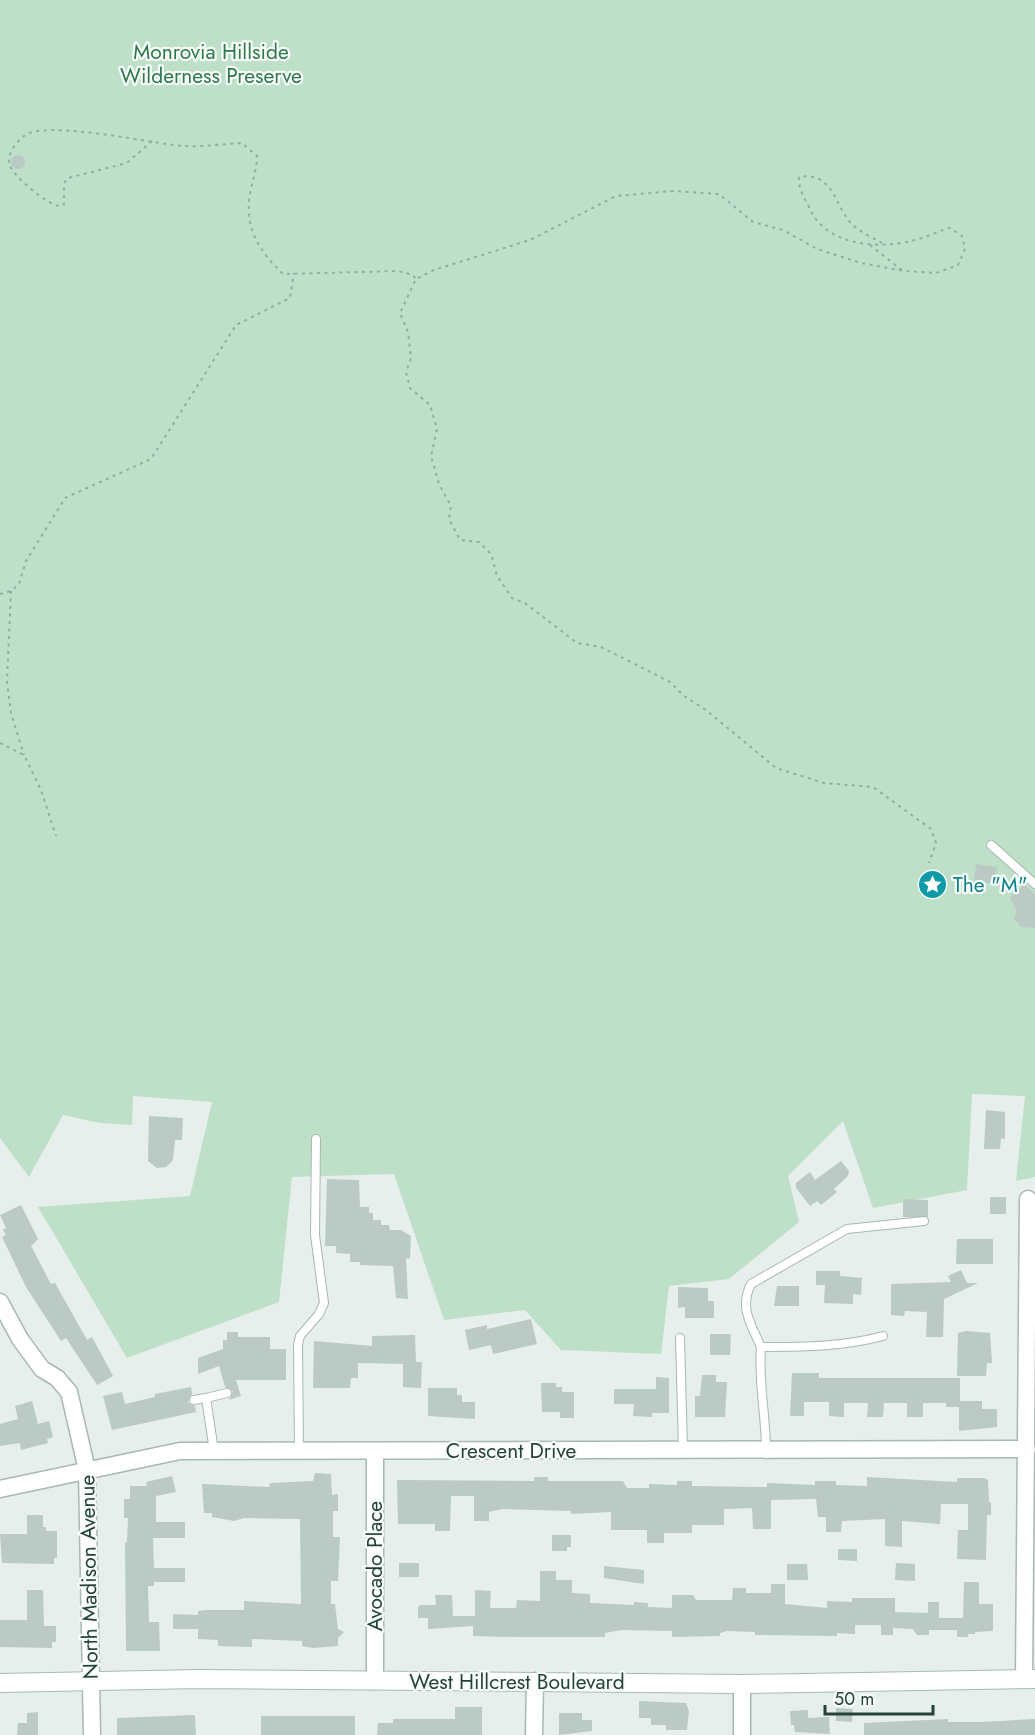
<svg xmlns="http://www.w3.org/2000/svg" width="1035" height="1735" font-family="Jost,sans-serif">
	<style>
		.green { fill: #bfe0c8 }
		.building { fill: #bbcac4 }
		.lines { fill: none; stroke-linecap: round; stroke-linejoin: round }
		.lane-casing { stroke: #a8b8b2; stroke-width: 10 }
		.street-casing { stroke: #a8b8b2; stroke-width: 19 }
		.secondary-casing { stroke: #a4bbb3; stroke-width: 20 }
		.path { stroke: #86b3a5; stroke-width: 2; stroke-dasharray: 3 4.5; stroke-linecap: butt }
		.lane { stroke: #fff; stroke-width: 8 }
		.street { stroke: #fff; stroke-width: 16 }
		.secondary { stroke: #fff; stroke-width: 18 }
		.labels { text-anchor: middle; stroke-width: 4.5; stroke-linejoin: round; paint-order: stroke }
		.park-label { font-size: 21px; fill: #2d7a4b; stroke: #f7fbf9 }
		.culture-label { font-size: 21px; fill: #0d838f; stroke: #f7fbf9; text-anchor: start }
		.street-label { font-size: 21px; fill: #24423a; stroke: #f7fbf9 }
	</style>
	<rect width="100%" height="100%" fill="#e6efeb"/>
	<polygon class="green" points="0,0 1035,0 1035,1177 1016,1181 1025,1096 972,1094 967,1190 873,1208 843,1121 788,1176 799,1222 729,1279 669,1286 661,1354 561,1350 525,1310 444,1320 394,1174 292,1177 279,1302 127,1358 38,1207 190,1196 212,1102 133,1096 132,1125 100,1123 63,1115 29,1177 0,1138"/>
	<g class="building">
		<circle cx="18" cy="162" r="7"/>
		<polygon points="976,864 997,867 994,884 974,881"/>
		<polygon points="1025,884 1035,895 1035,928 1021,927 1014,918 1017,911 1010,898"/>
		<polygon points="986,1110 1005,1112 1005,1139 1001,1138 1000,1149 984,1149"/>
		<polygon points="149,1116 183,1118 182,1140 175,1140 173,1160 166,1167 157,1168 148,1161"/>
		<polygon points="841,1161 849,1171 848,1176 834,1189 837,1192 821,1205 817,1201 810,1206 796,1188 796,1183 810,1172 815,1180"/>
		<polygon points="327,1179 359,1180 360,1207 369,1207 369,1213 373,1213 373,1220 381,1220 381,1225 389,1225 390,1230 401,1230 411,1236 410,1259 406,1258 408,1299 396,1298 393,1266 360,1265 360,1262 350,1262 350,1254 336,1253 336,1246 325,1246"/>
		<rect x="990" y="1197" width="16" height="17"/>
		<polygon points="903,1199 928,1200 928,1217 903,1217"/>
		<polygon points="21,1205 38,1239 31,1246 51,1284 55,1283 87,1340 92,1337 113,1376 97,1385 66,1338 61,1341 26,1287 2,1237 6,1235 3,1230 6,1228 0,1215"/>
		<polygon points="957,1239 993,1239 993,1264 956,1264"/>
		<polygon points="961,1270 967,1283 978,1283 944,1299 943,1337 926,1337 927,1312 905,1311 904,1316 891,1315 891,1284 951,1282 948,1276"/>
		<polygon points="816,1271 840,1271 840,1276 862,1278 861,1295 853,1294 853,1304 824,1303 825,1285 816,1285"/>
		<polygon points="777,1286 799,1286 799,1306 774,1306"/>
		<polygon points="678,1287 708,1288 708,1301 714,1301 714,1318 685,1318 685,1307 678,1308"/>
		<polygon points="531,1319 537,1344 493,1354 491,1345 469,1350 465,1330 487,1325 487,1329"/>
		<polygon points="966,1331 990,1333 992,1363 987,1363 986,1376 957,1376 958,1333"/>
		<polygon points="227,1332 238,1332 238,1337 270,1337 270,1349 286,1349 286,1380 236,1380 241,1396 229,1400 233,1391 225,1387 219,1366 198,1374 198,1358 223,1349 223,1340 227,1340"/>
		<polygon points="710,1334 731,1334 730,1355 710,1355"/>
		<polygon points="415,1335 416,1362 422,1362 421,1388 403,1387 403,1364 358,1363 358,1378 351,1378 350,1388 313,1388 314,1341 372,1346 372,1336"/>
		<polygon points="792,1373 819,1373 819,1378 960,1378 960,1401 982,1401 982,1409 997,1409 997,1427 959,1431 959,1407 946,1407 946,1403 923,1403 923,1417 907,1417 907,1403 884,1403 883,1417 867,1417 868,1403 844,1403 844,1417 829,1416 829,1402 804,1402 804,1416 790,1416"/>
		<polygon points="702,1375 716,1375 716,1382 727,1382 725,1417 695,1417 695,1396 700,1396"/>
		<polygon points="656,1377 669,1378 669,1413 652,1413 652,1417 633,1416 634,1404 614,1404 614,1389 656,1389"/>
		<polygon points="541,1383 556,1383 556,1387 562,1387 562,1392 574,1392 574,1418 560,1418 560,1412 542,1412"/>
		<polygon points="191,1387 192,1394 188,1402 195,1406 196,1412 112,1430 103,1396 122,1392 125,1404 155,1397 155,1394"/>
		<polygon points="428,1388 457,1388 457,1395 462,1395 462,1402 475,1402 475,1419 428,1416"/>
		<polygon points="32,1401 38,1424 49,1421 53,1437 47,1439 48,1443 21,1450 20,1443 0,1446 0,1424 18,1419 15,1406"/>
		<polygon points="315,1473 331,1474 332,1495 338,1494 338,1511 333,1511 333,1537 340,1537 338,1581 331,1581 331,1604 335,1604 338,1629 344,1632 338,1638 338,1646 313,1648 302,1646 302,1641 252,1639 252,1647 218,1646 218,1640 198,1639 198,1629 173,1629 173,1614 198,1615 198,1611 205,1610 244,1610 244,1601 301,1604 300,1519 244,1518 234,1521 212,1517 212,1513 204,1513 202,1484 269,1487 270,1483 313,1481"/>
		<polygon points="172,1476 176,1492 156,1496 156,1522 185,1522 185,1538 153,1538 154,1568 185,1568 185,1582 154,1582 154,1586 148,1586 149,1622 159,1622 160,1651 126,1651 125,1542 127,1542 128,1518 124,1518 124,1499 130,1499 130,1486 147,1486 146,1482"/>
		<polygon points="534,1477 548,1477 548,1481 623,1481 627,1488 649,1488 649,1484 677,1485 677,1481 692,1481 692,1486 767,1487 767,1483 815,1485 815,1481 836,1481 836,1485 867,1486 867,1477 957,1482 957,1478 984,1478 988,1480 989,1502 991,1502 991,1515 987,1515 986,1560 957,1559 958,1530 968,1530 968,1504 941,1504 940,1524 902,1521 902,1547 885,1546 885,1519 842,1521 841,1532 826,1532 826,1517 818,1517 816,1499 771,1500 771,1529 753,1529 752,1508 724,1509 724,1525 692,1525 692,1533 664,1533 664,1543 647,1543 647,1530 611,1530 611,1512 571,1514 571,1511 502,1509 489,1512 489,1521 474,1521 474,1496 451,1496 450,1531 435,1531 435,1524 398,1524 397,1480 534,1481"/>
		<polygon points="27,1515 43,1515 43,1527 46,1527 46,1531 57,1531 57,1558 54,1558 54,1564 2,1563 0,1534 27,1534"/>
		<polygon points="552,1535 571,1535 571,1547 567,1547 567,1551 552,1551"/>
		<polygon points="838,1549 857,1549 857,1561 838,1560"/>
		<rect x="399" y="1563" width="20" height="14"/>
		<polygon points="896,1563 915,1564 915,1581 895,1580"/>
		<polygon points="787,1564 807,1564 808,1580 787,1580"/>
		<polygon points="604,1566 644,1570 644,1584 604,1578"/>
		<polygon points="540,1571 556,1571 556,1580 572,1580 572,1593 590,1594 590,1603 634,1605 634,1602 648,1603 648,1607 672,1608 672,1595 693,1595 696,1600 732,1600 733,1588 746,1588 746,1593 771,1593 771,1584 785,1584 785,1604 827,1608 827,1601 852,1602 852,1598 895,1598 895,1612 928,1613 928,1602 939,1602 939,1618 963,1618 964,1582 979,1582 979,1604 993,1604 993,1631 975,1632 975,1634 968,1634 968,1637 957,1637 957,1630 929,1630 929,1635 917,1635 913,1629 893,1628 893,1635 881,1635 881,1625 855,1625 855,1634 837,1633 837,1636 755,1635 755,1632 727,1631 720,1633 720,1636 672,1637 672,1631 621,1630 605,1633 605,1637 515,1637 473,1636 473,1626 428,1629 428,1618 418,1618 418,1608 420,1605 436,1605 435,1595 452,1595 453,1616 475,1616 475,1590 491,1591 490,1608 516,1608 517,1600 540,1601"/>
		<polygon points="27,1590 43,1590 44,1626 56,1626 56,1642 52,1642 52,1648 0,1647 0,1620 27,1620"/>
		<polygon points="639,1701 686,1703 689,1711 687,1730 666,1730 666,1725 651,1725 651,1718 639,1718"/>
		<polygon points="455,1707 482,1707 482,1735 377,1735 378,1723 393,1723 393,1719 455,1719"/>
		<polygon points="836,1708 853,1709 852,1722 836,1721"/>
		<polygon points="808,1710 808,1718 829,1717 830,1734 795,1732 794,1725 791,1725 790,1711"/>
		<polygon points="38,1712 38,1735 17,1735 18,1723 27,1723 27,1713"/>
		<polygon points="559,1713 582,1713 582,1720 592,1720 592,1731 559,1735"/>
		<polygon points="195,1715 196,1735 117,1735 117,1718"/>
		<rect x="261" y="1716" width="94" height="19"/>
		<polygon points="948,1719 948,1722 982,1722 1035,1719 1035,1735 864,1735 864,1723"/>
	</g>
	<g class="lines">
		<defs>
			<g id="lane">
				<polyline points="991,845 1035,884"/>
				<polyline points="680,1338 683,1450"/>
				<path d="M 761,1347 C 751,1324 739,1308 751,1284 L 847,1229 L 924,1221"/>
				<polyline points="206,1398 227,1393"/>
				<polyline points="194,1400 206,1398 214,1451"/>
				<path d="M 766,1450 C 766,1415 758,1382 761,1347 C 803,1347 842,1347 883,1336"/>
				<polyline points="299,1451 298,1345 300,1336 319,1314 324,1303 315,1235 316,1139"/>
			</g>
			<g id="street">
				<polyline points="0,1302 20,1339 42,1369 57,1378 69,1392 87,1470 92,1735"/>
				<polyline points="0,1489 180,1451 1027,1449"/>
				<polyline points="1024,1679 1028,1199"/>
				<polyline points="375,1681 375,1451"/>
				<polyline points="534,1735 535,1681"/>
				<polyline points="742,1735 742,1684"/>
			</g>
			<polyline id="secondary" points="0,1683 199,1679 742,1684 1035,1679"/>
		</defs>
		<use href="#lane" class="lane-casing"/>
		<use href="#street" class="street-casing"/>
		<use href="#secondary" class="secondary-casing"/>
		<g class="path">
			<path d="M 152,141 L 127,163 L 68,178 L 64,183 L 64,204 L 60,206 C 48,206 11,175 9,163 C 8,153 16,142 24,136 C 43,119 154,144 183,146 C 202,147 223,144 242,143 L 257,156 C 257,170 252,181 250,194 C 244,227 259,251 283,274 L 398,271 L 413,275 L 416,279"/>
			<path d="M 882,243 C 873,238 862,233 854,226 C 834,209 836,171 799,177 C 798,188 804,197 809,207 C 825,246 878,250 915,240 C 927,237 938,231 950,228 L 962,236 L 965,249 L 958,265 L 936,273 L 904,271 L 861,263 L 817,249 L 783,230 L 753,222 L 719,194 L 673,191 L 616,196 L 530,240 L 434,270 L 416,279 L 400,313 L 408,332 L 411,358 L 406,372 L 410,388 L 430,405 L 437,429 L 431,456 L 439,484 L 451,506 L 449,519 L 460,540 L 479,542 L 491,554 L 497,576 L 512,598 L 525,603 L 577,643 L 601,647 L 670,682 L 684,696 L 706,710 L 776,768 L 824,783 L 873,787 L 931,829 L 936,843 L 929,863"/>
			<polyline points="870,245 903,271"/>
			<polyline points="11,591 7,682 11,713 24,755"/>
			<polyline points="0,594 11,591 19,584 26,561 65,498 151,459 236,325 290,298 294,273"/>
			<polyline points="0,743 24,755 41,790 56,836"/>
		</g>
		<use href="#lane" class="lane"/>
		<use href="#street" class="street"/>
		<use href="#secondary" class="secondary"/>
	</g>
	<defs>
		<symbol id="sight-disc" viewBox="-11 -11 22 22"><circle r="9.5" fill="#0f9aa8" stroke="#f7fbf9"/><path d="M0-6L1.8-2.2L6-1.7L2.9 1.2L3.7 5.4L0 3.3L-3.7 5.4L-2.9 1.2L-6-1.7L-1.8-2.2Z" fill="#fff"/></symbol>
	</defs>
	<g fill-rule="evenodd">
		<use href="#sight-disc" x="916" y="868" width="33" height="33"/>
	</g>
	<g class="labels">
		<g class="park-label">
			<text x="211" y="59">Monrovia Hillside<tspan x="211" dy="24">Wilderness Preserve</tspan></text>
		</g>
		<g class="culture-label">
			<text x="953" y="892">The "M"</text>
		</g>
		<g class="street-label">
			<text x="511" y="1458">Crescent Drive</text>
			<text transform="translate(375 1566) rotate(-90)" y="7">Avocado Place</text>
			<text transform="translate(89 1577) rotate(-91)" y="7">North Madison Avenue</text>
			<text x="517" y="1689">West Hillcrest Boulevard</text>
		</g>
	</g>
	<path d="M825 1705v9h108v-9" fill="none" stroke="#24423a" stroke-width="3"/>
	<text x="834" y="1705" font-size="18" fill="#24423a" stroke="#f7fbf9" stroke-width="4.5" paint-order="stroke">50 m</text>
</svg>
